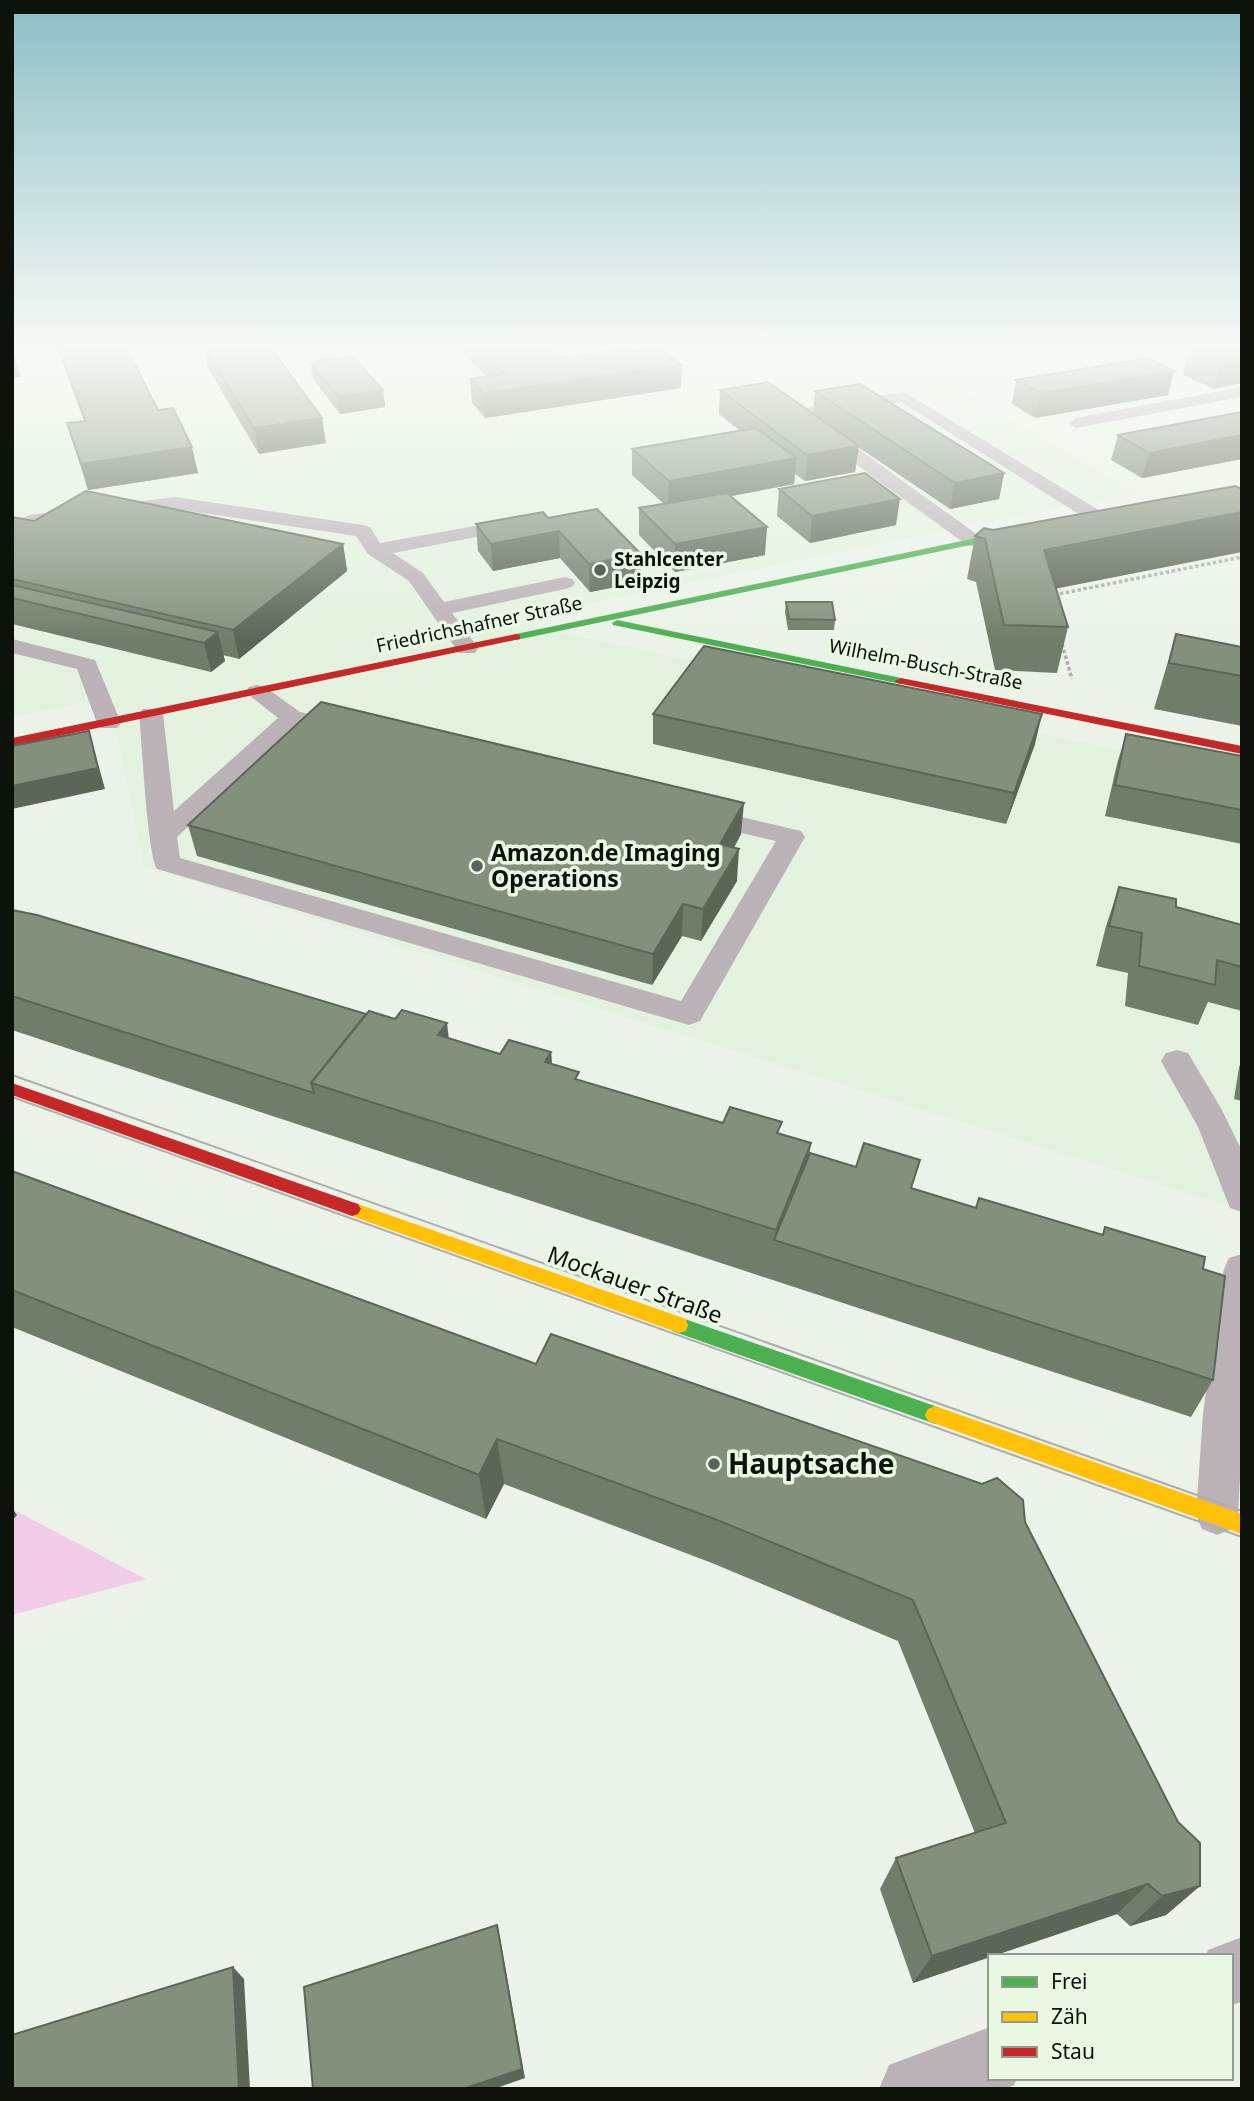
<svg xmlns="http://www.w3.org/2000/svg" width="1254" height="2101" font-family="'Noto Sans',sans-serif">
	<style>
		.built { fill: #e3f2de }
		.green { fill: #f1cce9 }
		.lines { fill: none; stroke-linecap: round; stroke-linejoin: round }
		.path { stroke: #b2adaf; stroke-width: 3.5; stroke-dasharray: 3.5 2.5; stroke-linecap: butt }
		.lane { fill: #bbb2b8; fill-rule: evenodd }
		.street { fill: #bbb2b8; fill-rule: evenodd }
		.fast { fill: #4caf50; fill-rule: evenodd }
		.slow { fill: #ffc107; fill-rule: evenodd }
		.jam { fill: #c62828; fill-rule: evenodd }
		.tram { stroke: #afacac; stroke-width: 2 }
		.wall { fill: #717d6b }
		.shaded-wall { fill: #5c6657 }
		.building { fill: #83917c; stroke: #5c6657; stroke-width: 2 }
		.poi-dot { fill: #5b6158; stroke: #e8f8e3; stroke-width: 2.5 }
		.labels { text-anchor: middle; stroke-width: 7; stroke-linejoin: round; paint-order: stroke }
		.far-poi-label { font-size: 19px; font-weight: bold; fill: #0d130b; stroke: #e8f8e3; text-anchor: start }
		.far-street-label { font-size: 19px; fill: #0d130b; stroke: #e8f8e3 }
		.poi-label { font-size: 23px; font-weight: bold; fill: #0d130b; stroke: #e8f8e3; text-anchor: start }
		.street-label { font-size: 23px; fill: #0d130b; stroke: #e8f8e3 }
		.near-poi-label { font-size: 28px; font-weight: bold; fill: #0d130b; stroke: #e8f8e3; text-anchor: start }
	</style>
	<rect width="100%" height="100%" fill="#ebf3e8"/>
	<polygon class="built" points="12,347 1024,347 921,365 1133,492 504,621 1242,776 1242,1210 144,866 109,698 12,717"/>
	<polygon class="green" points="12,1509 146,1579 12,1615"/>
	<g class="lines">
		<g class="path">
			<polyline points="1054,595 1242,557"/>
			<polyline points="1062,644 1072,679"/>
		</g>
		<g class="lane">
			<polygon points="1242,387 1242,397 1076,428 1068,423 1076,418"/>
			<polygon points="904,392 1102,512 1104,516 1102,520 1088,520 901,402 797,419 789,414 797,409"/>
			<polygon points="823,427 829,428 982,538 985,542 982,546 968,546 817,436 815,432 817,428"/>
			<polygon points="175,497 363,525 370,527 380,543 480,525 487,527 490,531 487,535 393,553 423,573 444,602 565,577 572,579 575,583 572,587 565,589 452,613 478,648 475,653 459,653 409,581 368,554 356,536 175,509 29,527 19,521 29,515"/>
			<polygon points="12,639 95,660 121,723 117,728 101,728 97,723 77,669 12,653"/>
			<path d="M 257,685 L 265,687 L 300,712 L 352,724 L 356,729 L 352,734 L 344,736 L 297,725 L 177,837 L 180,858 L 681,1001 L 776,841 L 691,821 L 687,815 L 691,809 L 700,807 L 792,829 L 801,831 L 805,837 L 700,1021 L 689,1025 L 157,869 C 147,854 142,741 139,714 L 143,709 L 159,709 L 163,714 L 174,811 L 278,718 L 245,692 L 249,687 Z"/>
			<polygon points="1177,1050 1188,1053 1222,1110 1242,1151 1242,1212 1230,1208 1198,1127 1161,1061 1166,1053"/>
			<polygon points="1242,1254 1242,1440 1238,1515 1232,1529 1217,1535 1202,1529 1196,1515 1203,1413 1224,1269 1229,1258"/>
		</g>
		<g class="street">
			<polygon points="1242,1937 1242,2002 1231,2005 1231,1956 1206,1956 1208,1950"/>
			<polygon points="990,2027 990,2078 1017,2078 1014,2085 1005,2089 879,2089 889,2065"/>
		</g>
		<g class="fast">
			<polygon points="1024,528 1029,531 1027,533 516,640 511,637 516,634"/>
			<polygon points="617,620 901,678 907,681 901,684 613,625 612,623"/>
			<polygon points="679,1317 935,1406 942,1409 945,1415 942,1421 935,1424 672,1331 670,1325 672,1319"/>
		</g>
		<g class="slow">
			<polygon points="352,1202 686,1319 688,1325 686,1331 679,1333 346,1214 343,1209 346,1204"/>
			<polygon points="935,1406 1242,1514 1242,1534 928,1421 925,1415 928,1409"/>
		</g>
		<g class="jam">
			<polygon points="516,634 520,635 520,639 12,746 12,738"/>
			<polygon points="901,678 1242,746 1242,754 897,683 895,681"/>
			<polygon points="12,1083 358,1204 361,1209 358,1214 352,1216 12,1095"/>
		</g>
		<g class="tram">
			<polyline points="12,1075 1242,1511"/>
			<polyline points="12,1097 1242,1537"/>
		</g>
	</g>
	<g class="wall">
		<polygon points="57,347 126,347 158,410 198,473 88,490 67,423 84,421"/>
		<polygon points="203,347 270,347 326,443 259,454 208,368"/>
		<polygon points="457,347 549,347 562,358 681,388 485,418 472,403 470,379 486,376"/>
		<polygon points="1242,347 1213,389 1183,375 1189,351"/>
		<polygon points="310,362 383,390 385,407 340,414 313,379"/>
		<polygon points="1174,371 1168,395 1035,418 1012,404 1016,380"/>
		<polygon points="720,390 813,414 815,391 1004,473 999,499 950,509 858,447 855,472 805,481 795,474 794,484 731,496 765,555 675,572 639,535 639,508 664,504 632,475 632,449 739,430 719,414"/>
		<polygon points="1242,412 1242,459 1142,478 1111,460 1118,435"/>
		<polygon points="779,489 896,525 810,543 777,516"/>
		<polygon points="12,517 34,521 343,544 347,571 239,659 223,655 225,661 211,672 12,624"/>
		<polygon points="548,518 641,554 641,582 590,592 560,558 493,571 478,551 476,524"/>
		<polygon points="984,528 1056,589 1068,627 1057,673 995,670 976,582 967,579 975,536"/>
		<polygon points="786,602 835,620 834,630 788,630 785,612"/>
		<polygon points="1176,634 1242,647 1242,726 1154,709"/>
		<polygon points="653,714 1035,744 1006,824 653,744"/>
		<polygon points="1126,734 1242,756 1242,844 1105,816 1117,764"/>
		<polygon points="188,825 741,834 734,848 737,881 701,941 682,936 652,985 197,856"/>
		<polygon points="1119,887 1176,907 1242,925 1242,1011 1208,1002 1198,1025 1125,1006 1128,973 1096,966 1106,926"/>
		<polygon points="12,910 500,1054 551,1052 552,1064 579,1080 723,1123 780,1134 809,1154 913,1189 976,1208 1102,1235 1105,1227 1203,1269 1213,1380 1191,1417 324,1133 12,1030"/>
		<polygon points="1242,1061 1242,1101 1234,1099 1239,1067"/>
		<polygon points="12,1171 536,1364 1025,1522 1200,1886 1166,1915 1130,1926 1117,1914 913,1983 880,1889 896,1858 975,1833 898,1641 712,1563 504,1484 486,1519 12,1327"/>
	</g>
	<g class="shaded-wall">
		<polygon points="737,347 751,347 737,349"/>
		<polygon points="16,360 21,377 12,378 12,361"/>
		<polygon points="1242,361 1242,383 1213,389 1220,365"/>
		<polygon points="682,365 681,388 485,418 484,393"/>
		<polygon points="1174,371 1168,395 1035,418 1041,393"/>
		<polygon points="383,390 385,407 340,414 338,397"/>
		<polygon points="322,418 326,443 259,454 254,428"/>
		<polygon points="1242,435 1242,459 1142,478 1149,453"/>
		<polygon points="859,446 855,472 805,481 807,455"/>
		<polygon points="192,447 198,473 88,490 81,464"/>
		<polygon points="796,458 794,484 668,508 669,481"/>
		<polygon points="1004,473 999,499 950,509 955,483"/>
		<polygon points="900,499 896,525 810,543 812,516"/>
		<polygon points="1242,512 1242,552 1034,593 1044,550"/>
		<polygon points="767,527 765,555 675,572 675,544"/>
		<polygon points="559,531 560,558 493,571 491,544"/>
		<polygon points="343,544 347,571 239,659 233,630"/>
		<polygon points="641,554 641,582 590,592 589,564"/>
		<polygon points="218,632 225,661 211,672 204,643"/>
		<polygon points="1042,714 1035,744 1006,824 1014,793"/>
		<polygon points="89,731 105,789 12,809 12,786"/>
		<polygon points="744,803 741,834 718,875 720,844"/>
		<polygon points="739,849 737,881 701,941 703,909"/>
		<polygon points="683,904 682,936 652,985 653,954"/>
		<polygon points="447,1023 453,1073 438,1035"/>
		<polygon points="551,1052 554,1102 545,1062"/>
		<polygon points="811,1143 804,1193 774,1240 776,1230"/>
		<polygon points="497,1439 504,1484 486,1519 479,1475"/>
		<polygon points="12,1508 17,1515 12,1521"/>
		<polygon points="1148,1884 1117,1914 993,1956 990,1956 990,1957 913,1983 932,1956"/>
		<polygon points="1200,1886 1166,1915 1130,1926 1162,1896"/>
		<polygon points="497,1925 500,1938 525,2078 494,2089 463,2089"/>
		<polygon points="233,1967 244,1979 250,2089 239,2089"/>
	</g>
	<g class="building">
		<polygon points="58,347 126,347 158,410 173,408 192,447 81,464 67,423 86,421"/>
		<polygon points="204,347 270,347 322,418 254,428"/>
		<polygon points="478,347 549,347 562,358 629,348 633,351 659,348 682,365 484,393 470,379 505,374"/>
		<polygon points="1216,347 1242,347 1242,361 1220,365 1189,351"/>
		<polygon points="12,351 16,360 12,361"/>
		<polygon points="353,356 383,390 338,397 310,362"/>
		<polygon points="1149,358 1174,371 1041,393 1016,380"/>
		<polygon points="768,382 859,446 807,455 720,390"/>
		<polygon points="860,384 1004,473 955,483 815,391"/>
		<polygon points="1242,412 1242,435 1149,453 1118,435"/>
		<polygon points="756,428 796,458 669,481 632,449"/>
		<polygon points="865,473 900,499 812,516 779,489"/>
		<polygon points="1235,486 1242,489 1242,512 1044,550 1068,627 1004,625 985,539 975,536 984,528 993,530"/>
		<polygon points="86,491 343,544 233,630 12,579 12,517 34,521"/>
		<polygon points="727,493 767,527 675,544 639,508"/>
		<polygon points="597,509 641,554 589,564 559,531 491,544 476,524 543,512 548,518"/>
		<polygon points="12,585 218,632 204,643 12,598"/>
		<polygon points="786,602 832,602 835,620 789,619"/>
		<polygon points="1176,634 1242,647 1242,676 1169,663"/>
		<polygon points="704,646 1042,714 1014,793 653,714"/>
		<polygon points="321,702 744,803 720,844 739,849 703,909 683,904 653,954 188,825"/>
		<polygon points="89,731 98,768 12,786 12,746"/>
		<polygon points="1126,734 1242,756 1242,810 1115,785"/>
		<polygon points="1119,887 1176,899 1176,907 1242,925 1242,967 1217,960 1215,985 1139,966 1142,933 1109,926"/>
		<polygon points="12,910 37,915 366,1014 311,1083 314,1093 12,996"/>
		<polygon points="402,1010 447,1023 438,1035 500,1054 509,1040 551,1052 545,1062 579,1072 575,1079 723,1123 730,1107 782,1122 777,1133 811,1143 776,1230 311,1083 369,1011 395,1019"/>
		<polygon points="864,1143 920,1160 911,1188 976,1208 979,1198 1103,1235 1105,1227 1205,1257 1203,1269 1225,1276 1213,1380 774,1240 810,1153 856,1167"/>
		<polygon points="12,1171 536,1364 551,1334 982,1484 997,1478 1023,1500 1025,1522 1178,1822 1200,1843 1200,1886 1162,1896 1148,1884 932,1956 896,1858 1006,1823 913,1600 717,1520 497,1439 479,1475 12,1290"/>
		<polygon points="497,1925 522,2069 463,2089 313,2089 304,1987"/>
		<polygon points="233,1967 239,2089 12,2089 12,2035"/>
	</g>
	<linearGradient id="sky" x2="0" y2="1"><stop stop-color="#8cbec6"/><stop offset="0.54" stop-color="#f6faf5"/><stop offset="1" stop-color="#f6faf5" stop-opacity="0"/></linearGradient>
	<rect width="1254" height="641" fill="url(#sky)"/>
	<g class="poi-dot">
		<circle cx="600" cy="570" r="7"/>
		<circle cx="477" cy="866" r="7"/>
		<circle cx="714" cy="1464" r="7"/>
	</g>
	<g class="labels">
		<g class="far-poi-label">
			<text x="614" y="566">Stahlcenter<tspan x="614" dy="22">Leipzig</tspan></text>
		</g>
		<g class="far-street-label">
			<text transform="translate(479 624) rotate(-12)" y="7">Friedrichshafner Straße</text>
			<text transform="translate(926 664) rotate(11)" y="7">Wilhelm-Busch-Straße</text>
		</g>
		<g class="poi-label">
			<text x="491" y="861">Amazon.de Imaging<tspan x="491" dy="26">Operations</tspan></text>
		</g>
		<g class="street-label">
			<text transform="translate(635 1285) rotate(20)" y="8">Mockauer Straße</text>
		</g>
		<g class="near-poi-label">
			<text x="728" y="1474">Hauptsache</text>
		</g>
	</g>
	<rect width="1254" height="2101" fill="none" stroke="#0d130b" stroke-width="28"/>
	<rect x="988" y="1954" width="245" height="126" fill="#e8f8e3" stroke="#909c8d" stroke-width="2"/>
	<rect x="1002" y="1977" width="35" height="10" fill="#4caf50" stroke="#909c8d" stroke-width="2"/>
	<text x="1051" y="1989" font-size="21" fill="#0d130b">Frei</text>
	<rect x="1002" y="2012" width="35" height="10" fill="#ffc107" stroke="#909c8d" stroke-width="2"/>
	<text x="1051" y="2024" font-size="21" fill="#0d130b">Zäh</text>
	<rect x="1002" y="2047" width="35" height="10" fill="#c62828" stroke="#909c8d" stroke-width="2"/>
	<text x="1051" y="2059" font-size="21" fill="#0d130b">Stau</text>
</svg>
